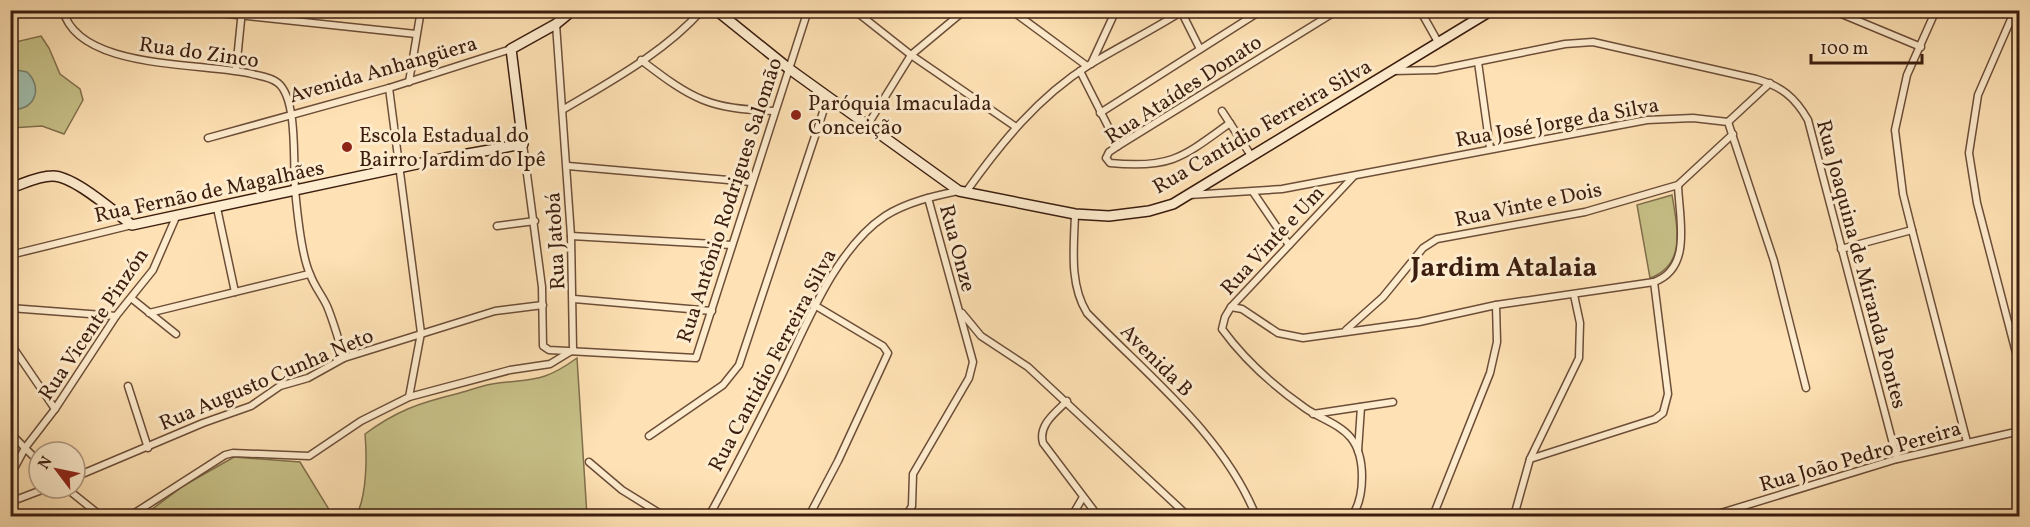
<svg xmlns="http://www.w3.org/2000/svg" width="2030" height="527" font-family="Vollkorn,serif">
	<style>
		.green { fill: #c7c188; stroke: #816f4c; stroke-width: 1.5 }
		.water { fill: #a0bead; stroke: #787e6e; stroke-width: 1.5 }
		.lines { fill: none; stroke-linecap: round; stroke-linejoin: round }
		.street-casing { stroke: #6c4e38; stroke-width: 9 }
		.secondary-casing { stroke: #3b1d0f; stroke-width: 12 }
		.street { stroke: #feecce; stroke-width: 6 }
		.secondary { stroke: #feecce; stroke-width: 9 }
		.poi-dot { fill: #8f2418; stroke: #feecce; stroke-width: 2 }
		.labels { text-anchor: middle; stroke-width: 6; stroke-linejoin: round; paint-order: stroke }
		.street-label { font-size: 21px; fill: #3b1d0f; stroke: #feecce }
		.poi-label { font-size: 21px; fill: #3b1d0f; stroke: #feecce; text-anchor: start }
		.district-label { font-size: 27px; font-weight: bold; fill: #3b1d0f; stroke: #feecce }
	</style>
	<rect width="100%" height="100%" fill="#fee1b4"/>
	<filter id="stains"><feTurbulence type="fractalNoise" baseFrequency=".00333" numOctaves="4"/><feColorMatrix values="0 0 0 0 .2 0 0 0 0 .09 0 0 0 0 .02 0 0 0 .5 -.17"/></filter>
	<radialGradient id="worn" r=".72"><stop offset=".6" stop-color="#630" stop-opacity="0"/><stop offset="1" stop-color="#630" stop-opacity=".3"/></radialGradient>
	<g class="green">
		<polygon points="41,36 49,48 60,74 80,89 83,100 64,134 42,126 11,128 11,43"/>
		<path d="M 1672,195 C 1677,226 1687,265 1650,278 L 1637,205 Z"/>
		<path d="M 577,358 L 587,516 L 356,516 C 367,496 367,457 365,434 C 396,411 419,403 456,394 C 468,391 480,386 492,384 C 532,378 541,384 577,358 Z"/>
		<polygon points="234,457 300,462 333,516 143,516 183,486"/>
	</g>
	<path class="water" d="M 11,69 L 27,72 C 44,88 34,112 11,109 Z"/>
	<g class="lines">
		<defs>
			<g id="street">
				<path d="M 63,10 C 78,71 204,62 252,74 C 260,76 271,77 278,83 C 298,99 293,164 295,189 C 297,211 301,255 310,274 C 314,286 322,295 327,306 C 334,323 339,341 344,358"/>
				<polyline points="191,10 416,34"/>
				<polyline points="854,10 911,55 1016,127"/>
				<polyline points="1011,10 1087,66"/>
				<polyline points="1420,10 1438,42"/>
				<polyline points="1832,10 1921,47"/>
				<polyline points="1936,10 1907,75 1895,130 1903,194 1912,230 1967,442"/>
				<polyline points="2015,10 1978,95 1969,153 1977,203 2020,368"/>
				<polyline points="1181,11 1200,49"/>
				<polyline points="556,24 571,236 573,349"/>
				<path d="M 641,60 C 693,100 709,109 774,111"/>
				<polyline points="1478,62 1490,148"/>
				<polyline points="1091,64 1116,10"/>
				<polyline points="236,70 242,10"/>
				<polyline points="1080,71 1118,146"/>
				<path d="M 1392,71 L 1436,70 L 1565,44 L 1593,42 L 1756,79 C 1781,86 1795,97 1808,120 L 1897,459"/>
				<polyline points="409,82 421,10"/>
				<polyline points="389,88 421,333 409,397"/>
				<path d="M 564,109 C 611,81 665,52 702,10"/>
				<polyline points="1222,111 1252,157"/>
				<polyline points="1100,113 1262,10"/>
				<polyline points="1728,122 1770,83"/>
				<path d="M 1230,123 C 1183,157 1171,169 1110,163 L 1106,158 L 1109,152 L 1118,146 L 1338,10"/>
				<polyline points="867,126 911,55 965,10"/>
				<polyline points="208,138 389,88 511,49"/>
				<polyline points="523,144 542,287 543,346 549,350 696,358 808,10"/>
				<polyline points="568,166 751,182"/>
				<path d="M 966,192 C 1000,144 1038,97 1089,65 C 1120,46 1153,30 1184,10"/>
				<polyline points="1253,192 1289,245"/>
				<polyline points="1189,195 1282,189 1647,120 1693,118 1728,122 1774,261 1806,388"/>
				<polyline points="217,208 235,292"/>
				<path d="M 1075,214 C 1074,247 1069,284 1087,313 C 1148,376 1223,434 1256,516"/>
				<polyline points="497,226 535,221"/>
				<polyline points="571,236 732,245"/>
				<polyline points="1841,249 1912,230"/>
				<polyline points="10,255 132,225"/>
				<polyline points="131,298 176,334"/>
				<polyline points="574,299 712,311"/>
				<path d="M 1231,307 L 1242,309 L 1278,333 L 1303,338 L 1419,322 L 1496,305 L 1654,282 C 1693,268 1679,218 1678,185"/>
				<polyline points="10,308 116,316"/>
				<polyline points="149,313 309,274"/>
				<polyline points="962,313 981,336 1028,367 1188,516"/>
				<polyline points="1346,330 1383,297 1423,248 1437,239 1585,212 1678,185 1733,134"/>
				<polyline points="10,343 55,409"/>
				<polyline points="128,386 148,448"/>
				<path d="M 1067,401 C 1055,413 1038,425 1043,443 L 1098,516"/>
				<polyline points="1313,414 1393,402"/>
				<polyline points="10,433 39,462"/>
				<polyline points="649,436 723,385 739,365 828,97"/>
				<polyline points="1358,451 1361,407"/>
				<polyline points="1530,459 1655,419 1663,413 1668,394 1654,282"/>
				<polyline points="589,462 622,490 664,516"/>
				<polyline points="10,476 25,448 55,409 116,316 153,270 176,217"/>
				<polyline points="75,477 203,423 251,406 280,386 308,378 344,358 495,311 543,305"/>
				<polyline points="66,488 101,516"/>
				<polyline points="10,502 47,488"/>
				<polyline points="130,516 225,455 233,453 309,456 361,421 409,397 510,370 550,364 573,350"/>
				<path d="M 709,516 C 734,471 757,425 780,379 C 806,326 835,249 885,216 C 907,202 934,196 958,191"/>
				<polyline points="809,516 838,461 888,353 883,346 816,306"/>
				<polyline points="906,516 912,506 913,474 969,378 973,362 928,198"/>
				<polyline points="1072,516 1083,497"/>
				<path d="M 1352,516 C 1365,497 1366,457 1351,438 C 1340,424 1319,418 1305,408 C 1275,387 1244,359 1222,329 L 1225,317 L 1231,307 L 1353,177"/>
				<polyline points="1433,516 1490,373 1497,342 1496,305"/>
				<polyline points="1514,516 1530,459 1579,358 1580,323 1574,295"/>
				<polyline points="1711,516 1897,459 2020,431"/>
			</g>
			<g id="secondary">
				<polyline points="716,10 788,68 959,191 1075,214 1109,216 1149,211 1173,204 1492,10"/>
				<path d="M 10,188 C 23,184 38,176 52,176 C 73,175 114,212 132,225 L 445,158 L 523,144 L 511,49 L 556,24 L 573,10"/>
			</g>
		</defs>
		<use href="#street" class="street-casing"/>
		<use href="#secondary" class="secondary-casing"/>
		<use href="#street" class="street"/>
		<use href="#secondary" class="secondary"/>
	</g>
	<g class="poi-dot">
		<circle cx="796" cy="115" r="6"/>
		<circle cx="347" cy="147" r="6"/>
	</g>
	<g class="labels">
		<g class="street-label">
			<text transform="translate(199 52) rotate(8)" y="7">Rua do Zinco</text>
			<text transform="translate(383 69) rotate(-16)" y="7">Avenida Anhangüera</text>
			<text transform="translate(1183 89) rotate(-33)" y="7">Rua Ataídes Donato</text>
			<text transform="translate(1557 122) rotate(-10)" y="7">Rua José Jorge da Silva</text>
			<text transform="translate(1262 126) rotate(-30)" y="7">Rua Cantidio Ferreira Silva</text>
			<text transform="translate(209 191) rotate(-12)" y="7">Rua Fernão de Magalhães</text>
			<text transform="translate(729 200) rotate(-72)" y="7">Rua Antônio Rodrigues Salomão</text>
			<text transform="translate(1528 204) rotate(-12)" y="7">Rua Vinte e Dois</text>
			<text transform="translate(1272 240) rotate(-47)" y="7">Rua Vinte e Um</text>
			<text transform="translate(555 241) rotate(-93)" y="7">Rua Jatobá</text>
			<text transform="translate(958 248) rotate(75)" y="7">Rua Onze</text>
			<text transform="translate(1862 264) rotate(75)" y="7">Rua Joaquina de Miranda Pontes</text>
			<text transform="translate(93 324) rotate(-56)" y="7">Rua Vicente Pinzón</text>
			<text transform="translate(772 360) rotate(-62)" y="7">Rua Cantidio Ferreira Silva</text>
			<text transform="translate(1157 360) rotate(45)" y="7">Avenida B</text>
			<text transform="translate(266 379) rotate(-23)" y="7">Rua Augusto Cunha Neto</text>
			<text transform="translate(1860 456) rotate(-16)" y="7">Rua João Pedro Pereira</text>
		</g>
		<g class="poi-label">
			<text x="808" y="110">Paróquia Imaculada<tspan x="808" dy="24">Conceição</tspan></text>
			<text x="359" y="142">Escola Estadual do<tspan x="359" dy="24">Bairro Jardim do Ipê</tspan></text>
		</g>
		<g class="district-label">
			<text x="1504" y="276">Jardim Atalaia</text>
		</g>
	</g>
	<rect width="2030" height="527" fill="none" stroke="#fee1b4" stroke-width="36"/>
	<rect x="12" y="12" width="2006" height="503" fill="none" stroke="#3b1d0f" stroke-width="3"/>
	<rect x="18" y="18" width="1994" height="491" fill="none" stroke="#3b1d0f" stroke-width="1.5"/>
	<g transform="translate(57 470) rotate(302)"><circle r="28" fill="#feecce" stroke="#b09982" stroke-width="1.5"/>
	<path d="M0-4.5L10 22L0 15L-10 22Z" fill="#8f2418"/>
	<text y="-9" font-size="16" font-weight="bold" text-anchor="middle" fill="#3b1d0f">N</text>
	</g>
	<path d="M1811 54v9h111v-9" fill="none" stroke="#3b1d0f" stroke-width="3"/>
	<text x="1820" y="54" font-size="18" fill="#3b1d0f" stroke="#feecce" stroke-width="4.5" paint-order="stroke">100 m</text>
	<rect width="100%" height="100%" filter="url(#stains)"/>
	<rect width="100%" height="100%" fill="url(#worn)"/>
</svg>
